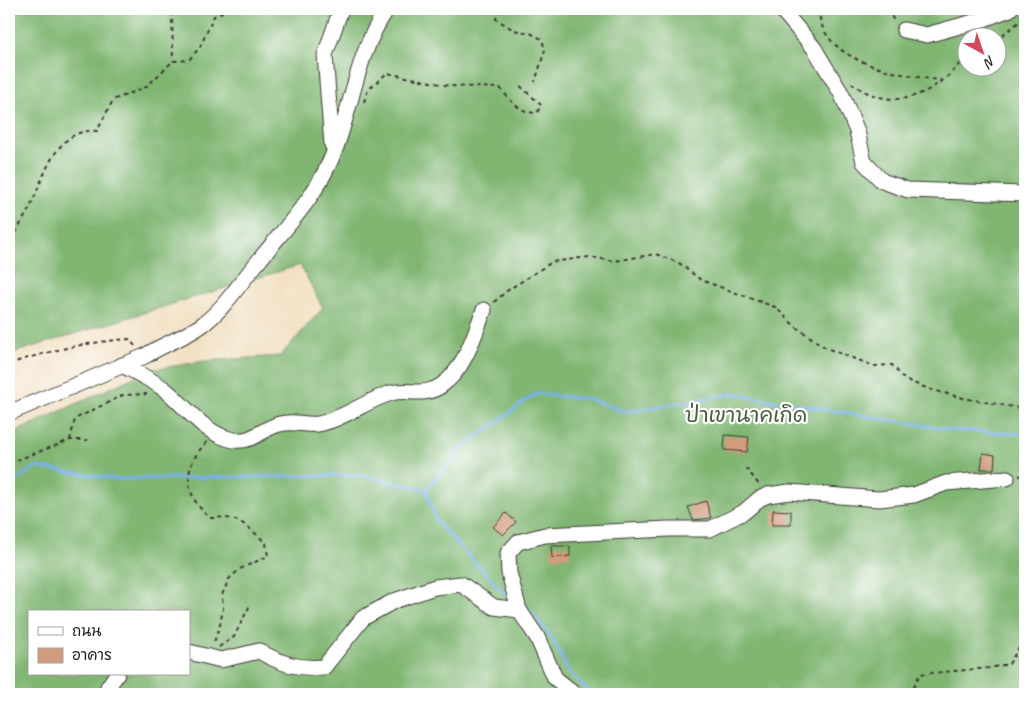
<svg xmlns="http://www.w3.org/2000/svg" width="1034" height="703" font-family="Caveat,'Playpen Sans Thai',sans-serif">
	<style>
		.forest { fill: #80b672; stroke: #4e6947; fill-rule: evenodd }
		.lines { fill: none; stroke-linecap: round; stroke-linejoin: round }
		.stream { stroke: #78b0e8; stroke-width: 3 }
		.building { fill: #d19b7d }
		.minor-casing { stroke: #3c3934; stroke-width: 17 }
		.path { stroke: #3c3934; stroke-width: 2; stroke-dasharray: 4 4; stroke-linecap: butt }
		.minor { stroke: #fff; stroke-width: 15 }
		.labels { text-anchor: middle; stroke-width: 4.5; stroke-linejoin: round; paint-order: stroke }
		.park-label { font-size: 21px; fill: #4a5c40; stroke: #fff }
	</style>
	<rect width="100%" height="100%" fill="#fff"/>
	<filter id="ink" filterUnits="userSpaceOnUse"><feTurbulence type="fractalNoise" baseFrequency=".02" numOctaves="2"/><feDisplacementMap in="SourceGraphic" scale="10" xChannelSelector="R" yChannelSelector="G"/><feConvolveMatrix kernelMatrix="1 2 1 2 8 2 1 2 1" color-interpolation-filters="sRGB"/></filter>
	<filter id="wash" filterUnits="userSpaceOnUse"><feTurbulence type="fractalNoise" baseFrequency=".0096" numOctaves="4" result="noise"/><feDisplacementMap in="SourceGraphic" scale="20" xChannelSelector="R" yChannelSelector="G"/><feGaussianBlur stdDeviation="1.12" result="paint"/><feColorMatrix in="noise" values="0 0 0 0 0 0 0 0 0 0 0 0 0 0 0 0 0 1.4 0 .05"/><feComposite in="paint" operator="in"/></filter>
	<g filter="url(#wash)">
		<rect width="100%" height="100%" fill="#f0ddbc"/>
		<path class="forest" d="M 9,9 L 1025,9 L 1025,694 L 9,694 L 9,435 L 149,370 L 205,361 L 280,356 L 323,308 L 300,265 L 9,354 ZM 966,38 L 996,38 L 996,68 L 966,68 ZM 29,612 L 189,612 L 189,674 L 29,674 Z"/>
		<g class="lines">
			<g class="stream">
				<polyline points="9,484 36,467 117,479 360,475 426,490 461,449 535,394 589,399 626,412 732,394 951,430 1025,434"/>
				<polyline points="426,490 436,521 507,596"/>
				<polyline points="524,604 553,639 568,671 591,694"/>
			</g>
		</g>
		<g id="blocks">
			<g class="building">
				<polygon points="725,435 749,437 747,452 724,450"/>
				<polygon points="983,453 995,455 994,469 981,469"/>
				<polygon points="706,501 711,518 693,520 688,507"/>
				<polygon points="773,510 791,511 791,525 772,525"/>
				<polygon points="506,513 516,522 503,535 493,527"/>
				<polygon points="551,546 570,546 570,556 552,558"/>
			</g>
		</g>
	</g>
	<g filter="url(#ink)">
		<use href="#blocks" fill-opacity="0" stroke="#3c3934" stroke-width="1"/>
		<g class="lines">
			<defs>
				<g id="minor">
					<polyline points="781,9 814,48 841,93 857,131 864,162 882,181 908,190 1025,194"/>
					<polyline points="904,30 927,35 981,20 1010,9"/>
					<polyline points="332,145 325,55 341,9"/>
					<path d="M 122,365 C 137,373 155,381 168,392 C 189,410 206,435 234,440 C 253,443 264,427 280,424 C 294,420 306,426 318,424 C 344,419 365,401 391,393 C 408,388 424,398 442,385 C 465,369 474,335 484,310"/>
					<path d="M 9,413 L 145,356 C 163,344 184,338 202,325 C 224,309 239,284 257,263 C 288,224 318,196 336,147 C 353,101 358,51 387,9"/>
					<path d="M 189,652 L 221,660 L 259,651 C 281,664 298,669 324,667 L 363,618 L 394,601 L 435,587 L 461,584 L 494,607 L 519,610"/>
					<polyline points="108,694 108,687 117,674"/>
					<polyline points="575,694 555,678 537,637 519,610 509,573 508,553 518,542 545,535 669,529 710,529 744,512 759,499 768,495 789,492 879,499 914,495 946,483 1007,478"/>
				</g>
			</defs>
			<use href="#minor" class="minor-casing"/>
			<g class="path">
				<polyline points="497,9 496,19 514,30 530,33 542,39 545,50 535,82"/>
				<path d="M 819,9 C 819,62 901,76 941,80"/>
				<polyline points="888,9 895,23"/>
				<polyline points="172,12 173,61"/>
				<polyline points="996,40 1023,19 1025,13"/>
				<path d="M 851,83 C 885,107 915,103 947,77 C 954,71 958,64 966,59"/>
				<path d="M 364,102 L 368,90 L 387,73 L 450,86 L 500,88 C 511,101 519,113 537,113 L 541,105 L 518,84"/>
				<path d="M 9,280 C 16,269 10,261 11,250 C 12,235 24,220 30,207 C 44,178 55,127 97,131 L 113,100 L 146,87 L 173,61 L 189,60 L 200,47 L 214,16 L 229,9"/>
				<polyline points="494,302 508,290 552,262 589,257 615,261 656,254 679,263 701,280 775,307 796,327 826,348 874,366 892,365 905,380 932,390 963,398 1025,409"/>
				<path d="M 9,364 C 48,351 87,342 129,339 L 136,347"/>
				<polyline points="70,440 75,419 123,395 147,394"/>
				<path d="M 207,442 C 182,466 183,495 210,518 C 238,515 246,525 266,543 L 268,556 L 240,569 L 229,579 L 222,595 L 223,609 L 220,625 L 213,645"/>
				<polyline points="9,463 70,440 88,440"/>
				<polyline points="746,468 760,486"/>
				<polyline points="1019,476 1025,475"/>
				<polyline points="219,647 234,637 251,603"/>
				<polyline points="910,694 920,674 989,668 1009,664 1018,649 1025,644"/>
			</g>
			<use href="#minor" class="minor"/>
		</g>
	</g>
	<g class="labels">
		<g class="park-label">
			<text x="746" y="422">ป่าเขานาคเกิด</text>
		</g>
	</g>
	<rect width="1034" height="703" fill="none" stroke="#fff" stroke-width="30"/>
	<rect x="28" y="610" width="162" height="65" fill="#ffffff" stroke="#a4a4a4"/>
	<rect x="38" y="627" width="25" height="8" fill="#ffffff" stroke="#a4a4a4"/>
	<text x="72" y="636" font-size="15" fill="#1c1c1c">ถนน</text>
	<rect x="38" y="648" width="25" height="15" fill="#d19b7d" stroke="#a4a4a4"/>
	<text x="72" y="660" font-size="15" fill="#1c1c1c">อาคาร</text>
	<g transform="translate(982 52) rotate(140)"><circle r="24" fill="#ffffff" stroke="#a4a4a4"/>
	<path d="M0-4L9 19L0 12L-9 19Z" fill="#d1495b"/>
	<text y="-8" font-size="14" font-weight="bold" text-anchor="middle" fill="#1c1c1c">N</text>
	</g>
</svg>
